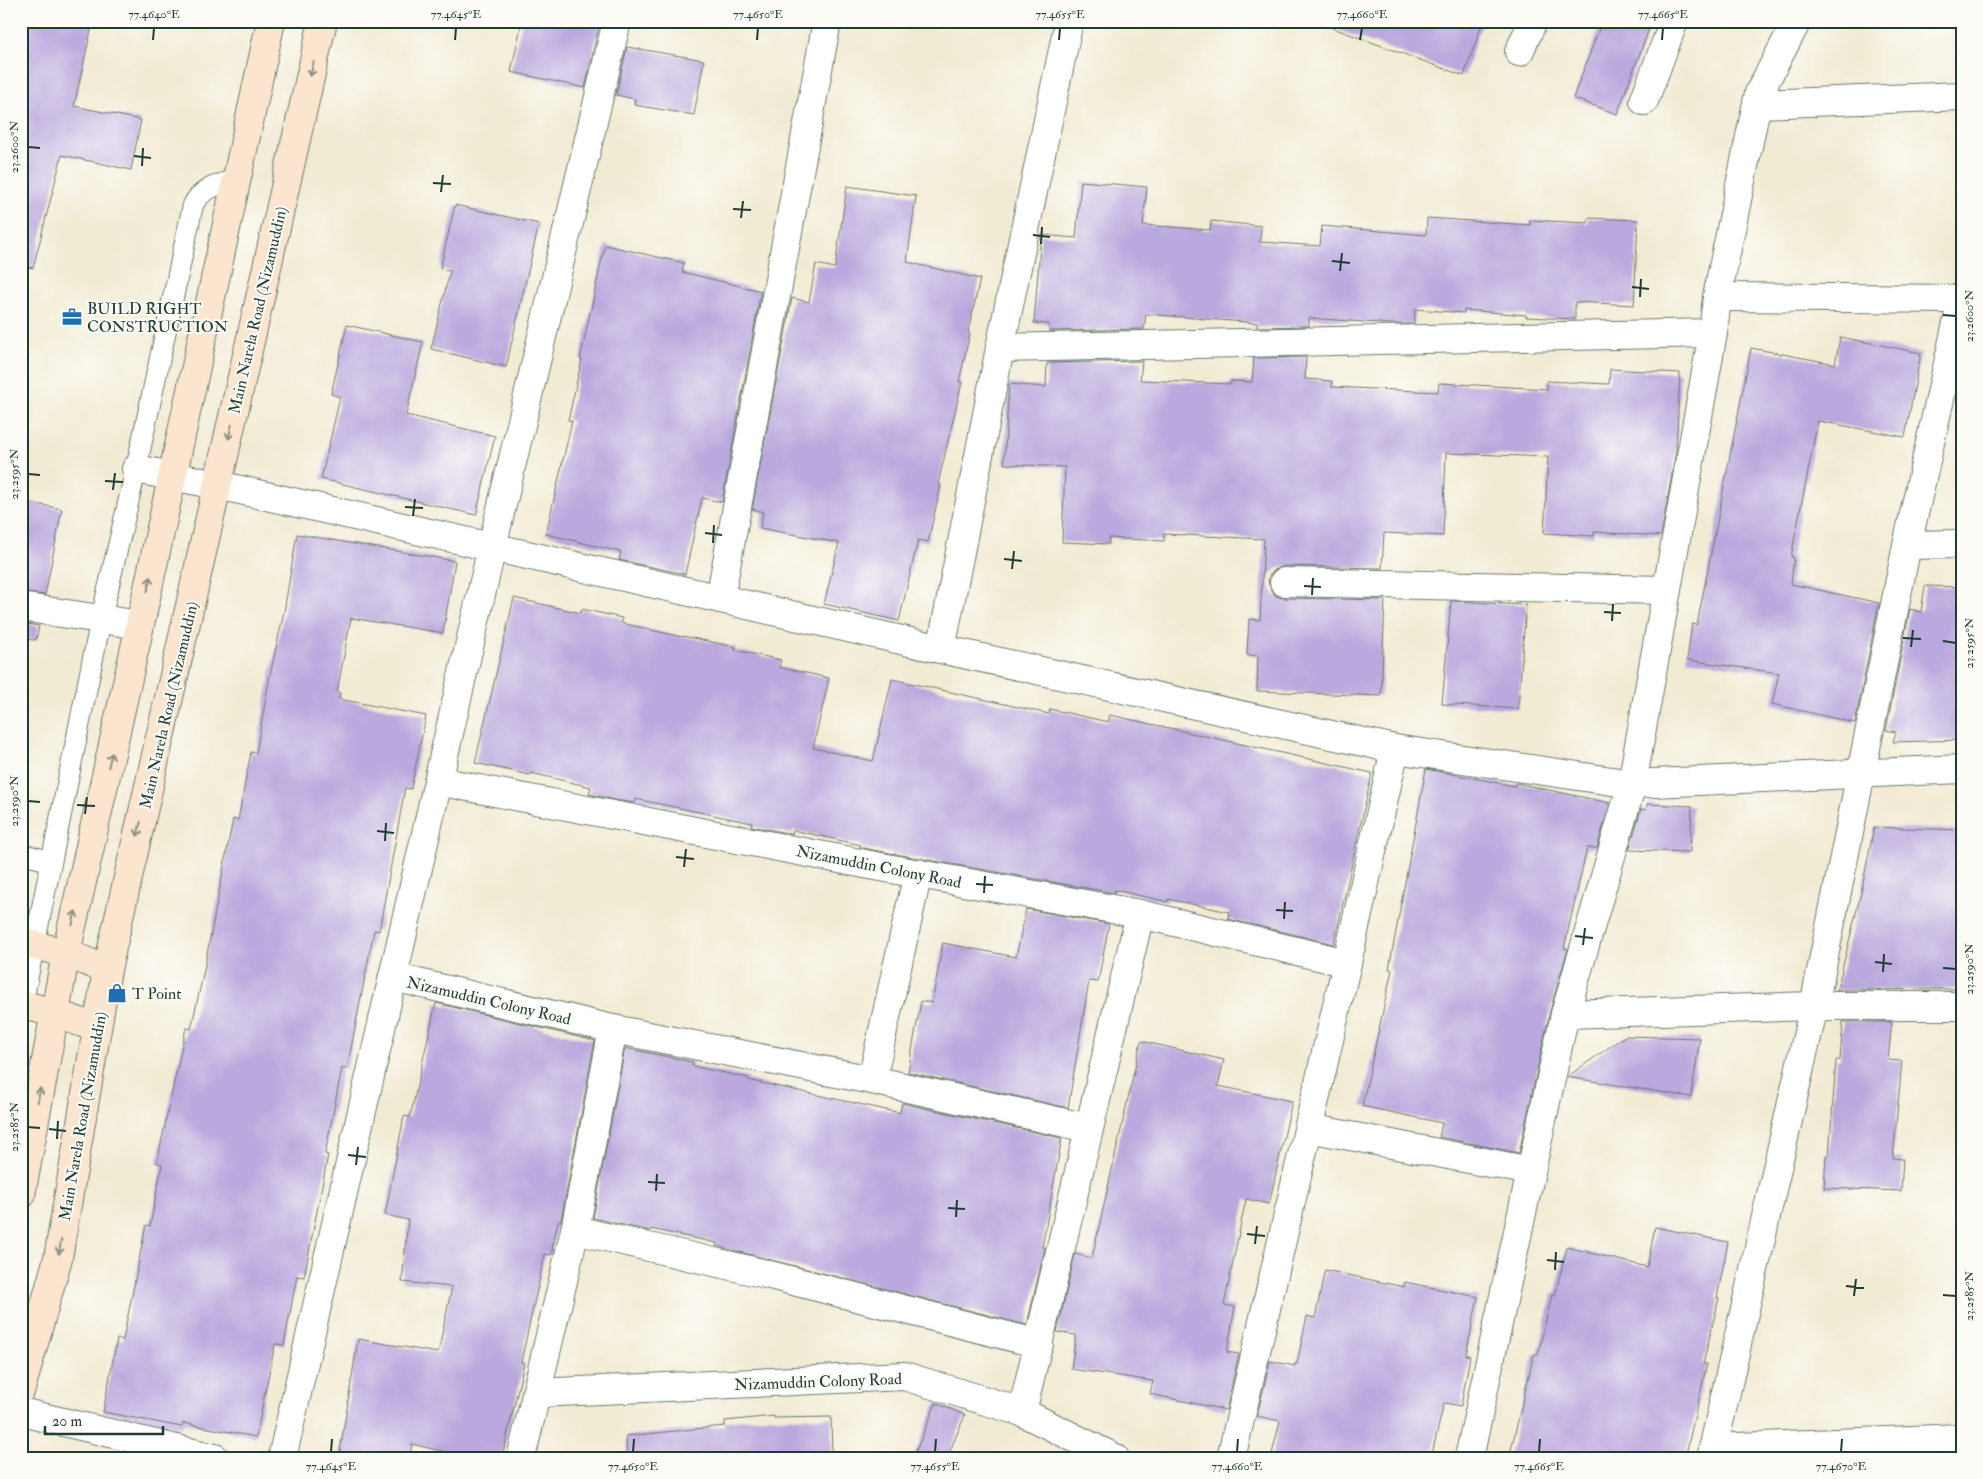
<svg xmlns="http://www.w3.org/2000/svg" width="1983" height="1479" font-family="'IM FELL Double Pica',serif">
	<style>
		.building { fill: #baa8de }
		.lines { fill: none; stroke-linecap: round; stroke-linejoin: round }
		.lane-casing { stroke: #697a6c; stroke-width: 22 }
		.street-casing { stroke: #697a6c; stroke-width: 30 }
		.secondary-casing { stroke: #697a6c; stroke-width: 30 }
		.lane { stroke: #fff; stroke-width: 20 }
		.street { stroke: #fff; stroke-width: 28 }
		.secondary { stroke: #fbe5cf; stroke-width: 28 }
		.oneway { stroke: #8d9182 }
		.ticks { fill: none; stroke: #1f3d34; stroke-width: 2 }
		.labels { text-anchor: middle; stroke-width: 4; stroke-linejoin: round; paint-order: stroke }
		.poi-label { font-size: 16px; fill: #1f3d34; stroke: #fdfcf7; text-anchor: start }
		.street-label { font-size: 16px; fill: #1f3d34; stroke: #fdfcf7 }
		.neatline { fill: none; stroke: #1f3d34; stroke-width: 2 }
		.ticks-label { font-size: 12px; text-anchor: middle; fill: #1f3d34 }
	</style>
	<rect width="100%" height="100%" fill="#fdfcf7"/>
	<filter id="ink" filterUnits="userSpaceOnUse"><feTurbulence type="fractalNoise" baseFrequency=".02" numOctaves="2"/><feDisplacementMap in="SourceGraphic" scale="10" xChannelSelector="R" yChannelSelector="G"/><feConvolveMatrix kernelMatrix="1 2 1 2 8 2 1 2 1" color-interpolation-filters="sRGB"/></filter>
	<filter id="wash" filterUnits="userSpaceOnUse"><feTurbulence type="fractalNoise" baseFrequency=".0096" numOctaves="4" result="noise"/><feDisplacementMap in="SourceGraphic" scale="20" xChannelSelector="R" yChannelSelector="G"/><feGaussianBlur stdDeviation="1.12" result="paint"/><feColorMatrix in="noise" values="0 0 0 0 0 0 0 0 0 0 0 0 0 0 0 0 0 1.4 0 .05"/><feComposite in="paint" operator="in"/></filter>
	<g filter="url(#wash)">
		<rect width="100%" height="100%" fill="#f2ebd4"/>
		<g id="blocks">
			<g class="building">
				<polygon points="21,21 93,21 74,106 141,120 131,170 62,155 33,268 21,266"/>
				<polygon points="522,21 600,21 585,88 511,72"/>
				<polygon points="1323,21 1483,21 1464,76 1322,24"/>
				<polygon points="1602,21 1652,21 1617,114 1573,98"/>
				<polygon points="627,47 704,60 694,115 634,105 635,99 616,95"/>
				<polygon points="1081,181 1147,187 1143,225 1210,230 1211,221 1261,226 1260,242 1320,246 1322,226 1426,235 1427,218 1530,225 1530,220 1588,223 1588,218 1638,220 1634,305 1575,302 1575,319 1526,317 1526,315 1464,310 1464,313 1415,309 1414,324 1391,324 1309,318 1309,326 1257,327 1257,323 1146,314 1144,329 1049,331 1049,324 1034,323 1041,235 1076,238"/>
				<polygon points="847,186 916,196 907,262 980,279 968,332 970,333 959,382 962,382 938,484 941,485 928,542 918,540 899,621 824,604 839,543 760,528 763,512 752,509 792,298 809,302 816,264 835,268"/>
				<polygon points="455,205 539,224 506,367 431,349 450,271 440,269"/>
				<polygon points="605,245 684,263 682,272 761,291 722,502 702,498 685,574 619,560 621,552 546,534 572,421 568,420 582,359 580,359"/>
				<polygon points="347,325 423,342 406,415 495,436 476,515 321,479 340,397 331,394"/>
				<polygon points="1840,337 1921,353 1905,437 1818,421 1791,557 1794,557 1791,584 1879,603 1855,723 1772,704 1779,673 1687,660 1692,624 1697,625 1751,348 1835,364"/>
				<polygon points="1306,357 1305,379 1332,381 1332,387 1438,392 1439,383 1547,389 1547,381 1609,384 1610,369 1680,373 1676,451 1661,536 1594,532 1594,536 1544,533 1548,457 1446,453 1443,536 1384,533 1382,568 1284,566 1276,569 1270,574 1268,581 1271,590 1276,596 1283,598 1385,600 1381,696 1257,691 1258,656 1247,655 1249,619 1260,620 1264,539 1164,534 1164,541 1109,538 1109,544 1062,542 1065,467 1004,464 1009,384 1046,387 1047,363 1142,361 1140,380 1231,384 1231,381 1252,382 1254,358"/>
				<polygon points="21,501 62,509 45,595 21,592"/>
				<polygon points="297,534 455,561 443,633 351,618 337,692 340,693 339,699 426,716 411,789 405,788 379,931 374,930 347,1069 342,1068 325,1154 328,1155 304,1277 297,1276 284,1345 275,1344 256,1437 183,1423 182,1427 103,1412 117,1339 123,1340 146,1225 150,1226 162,1164 157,1163 167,1115 186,1028 191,1029 203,975 233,819 238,820 251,752 256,753 270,675 284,612"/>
				<polygon points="1925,586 1962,587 1962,740 1893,742 1896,732 1886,730 1910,609 1921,612"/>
				<polygon points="514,598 581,613 582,609 622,618 621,623 682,637 683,636 736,647 735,650 781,660 779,667 829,678 813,748 873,761 892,679 1049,714 1050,709 1108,722 1110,715 1372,773 1334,944 1228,919 1229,912 1168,899 1168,902 1115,890 1114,893 873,850 860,847 861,845 793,830 792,834 751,826 752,823 636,799 635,803 615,800 589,794 591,787 531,773 530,775 475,763"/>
				<polygon points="1451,601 1526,605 1518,709 1442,704"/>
				<polygon points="21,623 39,626 36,640 21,639"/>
				<polygon points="1426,769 1515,786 1516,783 1610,803 1597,848 1587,848 1564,948 1568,949 1550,1011 1519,1153 1439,1137 1442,1123 1362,1106 1392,970 1389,969"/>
				<polygon points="1647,804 1692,806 1690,852 1629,850 1641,809 1646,810"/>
				<polygon points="1874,827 1962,830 1962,885 1959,885 1956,989 1837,990 1861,893"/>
				<polygon points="1026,909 1109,924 1098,982 1089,981 1068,1108 908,1072 921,1001 932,1003 943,943 1016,957"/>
				<polygon points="436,1003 595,1041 561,1221 558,1221 551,1255 545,1254 521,1362 524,1363 502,1458 470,1458 412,1444 410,1458 339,1458 358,1339 438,1353 452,1287 402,1282 408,1220 385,1215 404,1116 410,1117"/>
				<polygon points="1843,1022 1892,1022 1888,1060 1902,1061 1893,1158 1903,1159 1901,1191 1824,1188 1826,1155 1829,1155 1836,1060 1840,1060"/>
				<polygon points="1625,1036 1700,1038 1691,1097 1567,1077"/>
				<polygon points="1141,1041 1224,1060 1218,1086 1292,1101 1269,1204 1246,1199 1224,1305 1235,1307 1227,1352 1239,1354 1226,1410 1150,1394 1153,1381 1071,1369 1076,1335 1057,1332 1075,1254 1092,1258"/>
				<polygon points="625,1048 693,1062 692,1066 748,1078 748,1080 900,1113 902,1103 1062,1138 1042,1247 1045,1248 1027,1325 716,1246 717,1243 651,1229 650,1231 593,1218"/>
				<polygon points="1655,1227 1728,1242 1717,1298 1719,1298 1703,1364 1707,1364 1685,1458 1509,1458 1534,1354 1538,1355 1552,1294 1555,1295 1567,1247 1647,1267"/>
				<polygon points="1325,1270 1404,1287 1405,1282 1478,1297 1466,1355 1470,1356 1461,1406 1444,1403 1431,1458 1271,1458 1280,1421 1257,1416 1270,1361 1295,1366 1295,1363 1297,1364 1307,1316 1315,1318"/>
				<polygon points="936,1403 965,1415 947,1458 913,1458"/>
				<polygon points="774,1416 774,1418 831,1417 832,1458 627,1458 626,1436 725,1426 725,1421"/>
			</g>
		</g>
	</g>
	<g filter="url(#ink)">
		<use href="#blocks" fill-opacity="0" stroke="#697a6c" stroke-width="1"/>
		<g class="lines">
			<defs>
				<g id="lane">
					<polyline points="21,854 51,861"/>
					<path d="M 22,1005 L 101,619 L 136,469 L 193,205 C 201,188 220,184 237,179"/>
				</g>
				<g id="street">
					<polyline points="1519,52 1533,21"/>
					<polyline points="1644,101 1674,21"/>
					<polyline points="1757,104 1962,96"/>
					<polyline points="1717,297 1962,299"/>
					<polyline points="1000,348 1713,333"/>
					<polyline points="136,469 218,485 941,649 1395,749 1632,784 1962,769"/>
					<polyline points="1907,545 1962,544"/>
					<polyline points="1284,582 1667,590"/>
					<polyline points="720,599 827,21"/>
					<polyline points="21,607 140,625"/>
					<polyline points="941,649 1000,348 1069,21"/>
					<polyline points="438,781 870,865 1140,914 1347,963"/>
					<polyline points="393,977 613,1029 872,1080 1088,1128"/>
					<polyline points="1565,1014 1814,1006 1962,1006"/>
					<polyline points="872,1080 918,873"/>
					<polyline points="1309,1128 1531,1171"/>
					<polyline points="575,1230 766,1274 1039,1344"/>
					<polyline points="536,1393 904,1376 1022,1412 1115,1458"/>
					<polyline points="21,1412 215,1458"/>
					<polyline points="1022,1412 1140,914"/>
					<polyline points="1713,1448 1962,1438"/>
					<polyline points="282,1458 492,547 617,21"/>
					<polyline points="521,1458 575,1230 613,1029"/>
					<polyline points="1231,1458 1347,963 1395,749"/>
					<polyline points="1469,1458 1565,1014 1632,784 1713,333 1717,297 1759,93 1797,21"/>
					<polyline points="1711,1458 1814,1006 1907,545 1962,301"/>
				</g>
				<g id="secondary">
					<polyline points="21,942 66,953 107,970"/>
					<polyline points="21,1004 54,1013 97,1028"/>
					<polyline points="21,1195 66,953 140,625 271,21"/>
					<polyline points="21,1389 58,1258 107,970 323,21"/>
				</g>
			</defs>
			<use href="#lane" class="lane-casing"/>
			<use href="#street" class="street-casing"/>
			<use href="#secondary" class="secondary-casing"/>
			<use href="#lane" class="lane"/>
			<use href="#street" class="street"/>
			<use href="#secondary" class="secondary"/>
		</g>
		<defs><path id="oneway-shaft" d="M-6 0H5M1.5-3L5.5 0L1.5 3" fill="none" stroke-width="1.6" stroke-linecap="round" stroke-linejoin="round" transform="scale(1.25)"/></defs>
		<g class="oneway">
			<use href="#oneway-shaft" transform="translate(312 69) rotate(103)"/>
			<use href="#oneway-shaft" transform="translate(230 432) rotate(103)"/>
			<use href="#oneway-shaft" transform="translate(149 584) rotate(-78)"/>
			<use href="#oneway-shaft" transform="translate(110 760) rotate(-77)"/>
			<use href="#oneway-shaft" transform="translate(139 829) rotate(103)"/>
			<use href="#oneway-shaft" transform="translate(74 918) rotate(-77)"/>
			<use href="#oneway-shaft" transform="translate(39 1095) rotate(-80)"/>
			<use href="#oneway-shaft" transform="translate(60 1247) rotate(100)"/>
		</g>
	</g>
	<path class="ticks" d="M 153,40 L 154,28M 455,40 L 456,28M 757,40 L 758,28M 1059,40 L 1060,28M 1360,40 L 1362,28M 1662,40 L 1663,28M 28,147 L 40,148M 134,156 L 151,158M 142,166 L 143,148M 433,183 L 451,184M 441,192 L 443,175M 733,209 L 751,210M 741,218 L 743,201M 1033,235 L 1050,237M 1041,244 L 1042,227M 1332,261 L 1350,263M 1340,271 L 1342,253M 1632,287 L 1649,289M 1640,297 L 1641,279M 1943,315 L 1956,316M 28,474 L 40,475M 105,481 L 123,482M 113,490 L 115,473M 405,507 L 423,508M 413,516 L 415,499M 705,533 L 722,535M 713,543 L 714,525M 1004,559 L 1022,561M 1012,569 L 1014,551M 1304,586 L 1321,587M 1312,595 L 1313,578M 1604,612 L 1621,613M 1612,621 L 1613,604M 1903,638 L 1921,639M 1943,641 L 1956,643M 1911,647 L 1913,630M 28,801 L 40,802M 77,805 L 95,806M 85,814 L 87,797M 377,831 L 394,833M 385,841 L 386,823M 676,857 L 694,859M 684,867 L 686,849M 976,884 L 993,885M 984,893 L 985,876M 1276,910 L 1293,911M 1284,919 L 1285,902M 1575,936 L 1593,938M 1583,945 L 1585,928M 1875,962 L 1892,964M 1943,968 L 1956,969M 1883,972 L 1884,954M 28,1127 L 40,1128M 49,1129 L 66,1131M 57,1139 L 58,1121M 348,1155 L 366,1157M 356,1165 L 358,1147M 648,1182 L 665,1183M 656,1191 L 657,1174M 948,1208 L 965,1209M 956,1217 L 957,1200M 1247,1234 L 1265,1236M 1255,1244 L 1257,1226M 1547,1260 L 1564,1262M 1555,1270 L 1556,1252M 1846,1286 L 1864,1288M 1943,1295 L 1956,1296M 1854,1296 L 1856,1279M 331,1452 L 332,1439M 633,1452 L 634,1439M 935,1452 L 936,1439M 1237,1452 L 1238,1439M 1539,1452 L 1540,1439M 1841,1452 L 1842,1439"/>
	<defs>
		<symbol id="office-bare" viewBox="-9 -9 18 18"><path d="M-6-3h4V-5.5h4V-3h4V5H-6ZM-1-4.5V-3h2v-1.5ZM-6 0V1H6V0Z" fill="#1f6fb2" stroke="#fdfcf7" stroke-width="2.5" paint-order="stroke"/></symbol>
		<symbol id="shop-bare" viewBox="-9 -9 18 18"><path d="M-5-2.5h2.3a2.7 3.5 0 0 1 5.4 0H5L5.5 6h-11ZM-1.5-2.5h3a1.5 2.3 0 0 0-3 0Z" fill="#1f6fb2" stroke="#fdfcf7" stroke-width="2.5" paint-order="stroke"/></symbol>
	</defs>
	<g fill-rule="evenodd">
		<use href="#office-bare" x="58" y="303" width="28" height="28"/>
		<use href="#shop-bare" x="103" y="979" width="28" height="28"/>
	</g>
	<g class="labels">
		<g class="poi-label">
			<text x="87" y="314">BUILD RIGHT<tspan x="87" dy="18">CONSTRUCTION</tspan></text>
			<text x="132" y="999">T Point</text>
		</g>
		<g class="street-label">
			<text transform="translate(257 310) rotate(-77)" y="6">Main Narela Road (Nizamuddin)</text>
			<text transform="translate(168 705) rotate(-77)" y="6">Main Narela Road (Nizamuddin)</text>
			<text transform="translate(879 866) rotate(11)" y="6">Nizamuddin Colony Road</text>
			<text transform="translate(489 1000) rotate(13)" y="6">Nizamuddin Colony Road</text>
			<text transform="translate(82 1116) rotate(-80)" y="6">Main Narela Road (Nizamuddin)</text>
			<text transform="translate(818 1381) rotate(-2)" y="6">Nizamuddin Colony Road</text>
		</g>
	</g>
	<rect width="1983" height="1479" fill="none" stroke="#fdfcf7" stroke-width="55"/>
	<path d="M45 1426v8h118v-8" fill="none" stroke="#1f3d34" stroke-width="2.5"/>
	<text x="52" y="1426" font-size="15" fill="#1f3d34" stroke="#fdfcf7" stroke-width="4" paint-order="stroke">20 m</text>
	<rect x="28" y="28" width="1928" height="1424" class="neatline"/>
	<g class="ticks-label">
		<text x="154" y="18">77.4640°E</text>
		<text x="456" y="18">77.4645°E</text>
		<text x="758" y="18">77.4650°E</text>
		<text x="1060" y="18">77.4655°E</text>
		<text x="1362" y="18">77.4660°E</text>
		<text x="1663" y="18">77.4665°E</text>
		<text transform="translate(14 147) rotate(-90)" y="4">23.2600°N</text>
		<text transform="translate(1969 316) rotate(-90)" y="4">23.2600°N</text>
		<text transform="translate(14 474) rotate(-90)" y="4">23.2595°N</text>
		<text transform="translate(1969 643) rotate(-90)" y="4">23.2595°N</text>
		<text transform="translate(14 801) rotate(-90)" y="4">23.2590°N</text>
		<text transform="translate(1969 969) rotate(-90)" y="4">23.2590°N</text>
		<text transform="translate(14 1127) rotate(-90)" y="4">23.2585°N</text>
		<text transform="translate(1969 1296) rotate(-90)" y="4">23.2585°N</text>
		<text x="331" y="1470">77.4645°E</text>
		<text x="633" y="1470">77.4650°E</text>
		<text x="935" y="1470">77.4655°E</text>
		<text x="1237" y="1470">77.4660°E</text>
		<text x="1539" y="1470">77.4665°E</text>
		<text x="1841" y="1470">77.4670°E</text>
	</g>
</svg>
